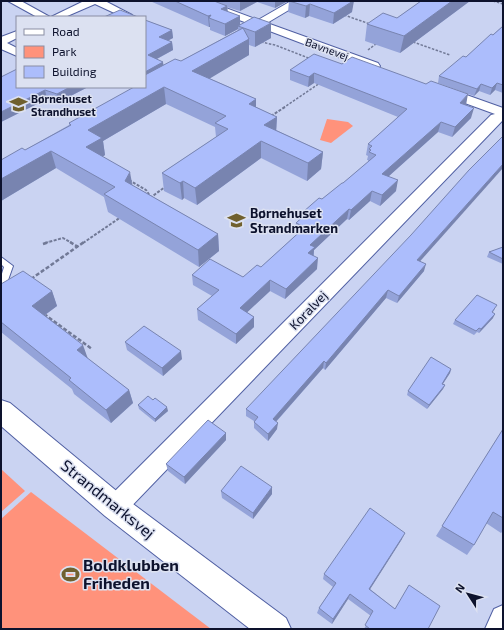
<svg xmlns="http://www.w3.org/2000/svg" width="504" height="630" font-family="'Exo 2',sans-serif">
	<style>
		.green { fill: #ff927b }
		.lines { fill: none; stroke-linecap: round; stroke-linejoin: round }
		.lane-casing { stroke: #5160a3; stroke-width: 2 }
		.street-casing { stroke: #5160a3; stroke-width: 2 }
		.secondary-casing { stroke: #5160a3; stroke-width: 2 }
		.path-far2 { stroke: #717996; stroke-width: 1.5; stroke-dasharray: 2.5 1.5; stroke-linecap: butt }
		.path-far1 { stroke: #717996; stroke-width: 2; stroke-dasharray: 3 1.5; stroke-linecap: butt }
		.path { stroke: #717996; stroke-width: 2.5; stroke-dasharray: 4 2; stroke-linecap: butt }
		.lane { fill: #fff; fill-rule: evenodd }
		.street { fill: #fff; fill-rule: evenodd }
		.secondary { fill: #fff; fill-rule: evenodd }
		.wall { fill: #94a3d9 }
		.shaded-wall { fill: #7884b0 }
		.building { fill: #acbdfc; stroke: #7884b0 }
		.labels { text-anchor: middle; stroke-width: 3; stroke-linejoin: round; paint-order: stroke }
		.far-street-label { font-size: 11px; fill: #0d122d; stroke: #dce1f1 }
		.far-poi-label { font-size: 11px; font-weight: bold; fill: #0d122d; stroke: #dce1f1; text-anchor: start }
		.poi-label { font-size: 13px; font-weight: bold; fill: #0d122d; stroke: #dce1f1; text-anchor: start }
		.street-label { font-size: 13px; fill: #0d122d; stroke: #dce1f1 }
		.near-street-label { font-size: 16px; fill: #0d122d; stroke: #dce1f1 }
		.near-poi-label { font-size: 16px; font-weight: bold; fill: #0d122d; stroke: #dce1f1; text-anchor: start }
	</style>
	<rect width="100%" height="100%" fill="#cad3f2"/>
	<g class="green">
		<polygon points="327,119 348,122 353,126 331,143 320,140"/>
		<polygon points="1,469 25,491 1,512"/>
		<polygon points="31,492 211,629 1,629 1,519"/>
	</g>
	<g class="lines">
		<defs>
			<polygon id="lane" points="1,257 13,266 7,283 1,286 1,277 4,267 1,264"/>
			<g id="street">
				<polygon points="8,1 21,1 50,17 37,17"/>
				<polygon points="84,1 105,1 132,15 131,17 123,17 95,4 65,17 51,17"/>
				<polygon points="192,1 207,1 258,20 291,1 304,1 267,23 378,63 380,66 378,69 370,69 259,27 252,30 248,29 247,27 250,24 193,3"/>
				<polygon points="17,31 17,38 7,43 17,48 17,56 1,49 1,37"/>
				<polygon points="444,87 503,108 503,120 123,515 115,518 107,515 104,507 107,499 491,115 495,114 440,94 438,91"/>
				<polygon points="503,605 503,629 485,629 494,609"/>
			</g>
			<polygon id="secondary" points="1,400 10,403 125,498 286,618 291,629 250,629 105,516 1,426"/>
		</defs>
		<use href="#lane" class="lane-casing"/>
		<use href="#street" class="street-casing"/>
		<use href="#secondary" class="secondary-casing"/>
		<g class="path-far2">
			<polyline points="493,1 503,4"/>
			<polyline points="344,15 370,24"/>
			<polyline points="261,42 275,45 311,59"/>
			<polyline points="413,42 450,55"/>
			<polyline points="368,50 377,43"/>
			<polyline points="283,108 320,83"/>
		</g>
		<g class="path-far1">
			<polyline points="271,116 285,107"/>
			<polyline points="129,180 146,190 150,196"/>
			<polyline points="150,198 165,187"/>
			<polyline points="45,243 63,238 72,243"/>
			<polyline points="83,243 121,217"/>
		</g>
		<g class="path">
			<polyline points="70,242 78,247"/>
			<polyline points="43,244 49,242"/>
			<polyline points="31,279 84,242"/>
			<polyline points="44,314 92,349"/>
		</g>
		<use href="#lane" class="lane"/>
		<use href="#street" class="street"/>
		<use href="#secondary" class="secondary"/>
	</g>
	<g class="wall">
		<polygon points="150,1 288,1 275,8 257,2 240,11 227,7 228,12 240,16 240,24 271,38 255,47 249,45 249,55 209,78 256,99 256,107 277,117 276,130 323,152 321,169 307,181 261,158 197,205 184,198 182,200 164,191 162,173 216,137 215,127 166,104 103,141 105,155 102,157 132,185 218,234 219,251 199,267 108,212 104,197 56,168 1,201 1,160 25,150 69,125 69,123 145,87 145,20 172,30 173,38 168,40 172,42 173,50 157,59 164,65 181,61 238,30 238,29 225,36 210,30 210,27 209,27"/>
		<polygon points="289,1 352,12 333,24 309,16 305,18 288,12"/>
		<polygon points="421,1 470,1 400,53 365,41 367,24 397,18"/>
		<polygon points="503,26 503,93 495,90 490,95 479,91 474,96 438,83 439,76 466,57"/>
		<polygon points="342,64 465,105 471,118 452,137 438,132 389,176 396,191 380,206 370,201 349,220 347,219 314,250 314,256 317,269 285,299 270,291 247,312 254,317 254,327 236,344 198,320 197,309 212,296 193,285 192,275 243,277 261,267 297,234 295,233 296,223 302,217 303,212 322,199 343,183 368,162 368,160 367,160 368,156 366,155 368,144 398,117 314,83 308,87 290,80 290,70"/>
		<polygon points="1,77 17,87 88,87 59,102 47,99 1,122"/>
		<polygon points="503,247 503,264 487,257 489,252"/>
		<polygon points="420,261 424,271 397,303 386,298 325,370 323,368 276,422 277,429 268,441 254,428 254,421 246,416 246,409"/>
		<polygon points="1,284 52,291 57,306 45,315 87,358 129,390 133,403 111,423 74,394 72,389 1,332"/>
		<polygon points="495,309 493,312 493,318 479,333 477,332 474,335 453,324 455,320"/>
		<polygon points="125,342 182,359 163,376 127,350"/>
		<polygon points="451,369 450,373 443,384 445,385 443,389 427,409 407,395 408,391"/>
		<polygon points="138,405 168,411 155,422 139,409"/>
		<polygon points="503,429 503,531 501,533 486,523 474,545 467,555 436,536"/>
		<polygon points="226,433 226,440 185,484 168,471 166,464"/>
		<polygon points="221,491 272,494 253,519 222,498"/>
		<polygon points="402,539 370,589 395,609 428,629 364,629 371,616 348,599 332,624 317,613 319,608 333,587 323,579 324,574"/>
	</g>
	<g class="shaded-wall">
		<polygon points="240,1 257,1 257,2 240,11"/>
		<polygon points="275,1 288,1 275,8"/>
		<polygon points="353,1 354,1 352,12 333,24 334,13"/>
		<polygon points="452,1 470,1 400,53 404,36"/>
		<polygon points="310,4 309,16 305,18 306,6"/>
		<polygon points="227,6 228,17 221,9"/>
		<polygon points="211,15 209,18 210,27 209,27 208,16"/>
		<polygon points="240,16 240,27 238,26 238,29 225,36 225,24"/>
		<polygon points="271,23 271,38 255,47 255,32"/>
		<polygon points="172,30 173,38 160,45 159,37"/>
		<polygon points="249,39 249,55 194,88 192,71"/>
		<polygon points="172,42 173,50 149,63 148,55"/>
		<polygon points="163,62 164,70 145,80 145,72"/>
		<polygon points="314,73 314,83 308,87 309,77"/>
		<polygon points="497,83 495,90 490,95 492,88"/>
		<polygon points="481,84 479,91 474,96 477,89"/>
		<polygon points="70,87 88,87 59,102 57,94"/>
		<polygon points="164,87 166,104 103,141 105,155 90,165 86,147 88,130"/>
		<polygon points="45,90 47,99 1,122 1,112"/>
		<polygon points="468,94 466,105 460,103"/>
		<polygon points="256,99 256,116 249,104"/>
		<polygon points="474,108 471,118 452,137 455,127"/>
		<polygon points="277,117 276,134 264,125"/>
		<polygon points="441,122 438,132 380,184 382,174"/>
		<polygon points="261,141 261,158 197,205 195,188"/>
		<polygon points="51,151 56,168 1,201 1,179"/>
		<polygon points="323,152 321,169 307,181 308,163"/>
		<polygon points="503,164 503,168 415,267 417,260"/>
		<polygon points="130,172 133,189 125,181"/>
		<polygon points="398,180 396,191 380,206 382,195"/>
		<polygon points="183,181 184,198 182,200 180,183"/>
		<polygon points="372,191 370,201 349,220 351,210"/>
		<polygon points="349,209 347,219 314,250 313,258 308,253 310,245"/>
		<polygon points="218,234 219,251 199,267 198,250"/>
		<polygon points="318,258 317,269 285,299 286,289"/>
		<polygon points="426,264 424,271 397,303 399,296"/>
		<polygon points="270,280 270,291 240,319 240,308"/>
		<polygon points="388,290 386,298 325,370 326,363"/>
		<polygon points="52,291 57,306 38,320 32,306"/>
		<polygon points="495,314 493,318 479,333 481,329"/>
		<polygon points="254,317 254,327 236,344 236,334"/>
		<polygon points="83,345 88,359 77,350"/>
		<polygon points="181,351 182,359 163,376 162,368"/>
		<polygon points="324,361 323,368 272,426 273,419"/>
		<polygon points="451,369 450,373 440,388 442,384"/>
		<polygon points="445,385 443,389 427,409 429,405"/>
		<polygon points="129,390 133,403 111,423 106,410"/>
		<polygon points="167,407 168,411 155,422 155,419"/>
		<polygon points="278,423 277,429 268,441 268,434"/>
		<polygon points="226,433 226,440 185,484 184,477"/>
		<polygon points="272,487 272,494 253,519 253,513"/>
		<polygon points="405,533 402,539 367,594 369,589"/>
		<polygon points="350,594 348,599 332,624 333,619"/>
	</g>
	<g class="building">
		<polygon points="175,1 214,1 227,6 221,9 240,16 225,24 209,18 211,15 208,16"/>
		<polygon points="289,1 353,1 334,13 310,4 306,6"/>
		<polygon points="421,1 452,1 404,36 367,24 383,13 397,18"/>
		<polygon points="120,10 138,17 104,17"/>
		<polygon points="254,17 271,23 255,32 238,26"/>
		<polygon points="145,20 172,30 159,37 172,42 148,55 163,62 145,72"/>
		<polygon points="503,26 503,85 497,83 492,88 481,84 477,89 439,76 463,56 466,57 491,34 493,35"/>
		<polygon points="243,28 249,39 192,71 256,99 249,104 277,117 264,125 323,152 308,163 261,141 195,188 183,181 180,183 162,173 228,129 215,123 226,116 164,87 88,130 102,138 86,147 130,172 125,181 218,234 198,250 104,194 115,187 51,151 1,179 1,160 22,148 25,150 71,125 69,123 134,87 145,87 145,81 146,80 145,80 145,75 175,59 181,61"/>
		<polygon points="314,54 342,64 352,57 426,84 431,81 468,94 460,103 474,108 455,127 441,122 382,174 398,180 382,195 372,191 351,210 349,209 310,245 315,247 308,253 318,258 286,289 270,280 240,308 254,317 236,334 197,309 219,290 192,275 210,259 243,277 257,265 261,267 305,227 296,223 306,214 303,212 319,198 322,199 342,183 343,183 376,155 369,152 371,150 369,149 372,146 368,144 407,109 314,73 309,77 290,70"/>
		<polygon points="17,69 17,87 70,87 57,94 45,90 1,112 1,77"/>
		<polygon points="503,136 503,164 417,260 426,264 399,296 388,290 326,363 324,361 273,419 278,423 268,434 254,422 258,417 246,409 411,235 469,170"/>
		<polygon points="503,247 503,259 489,252"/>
		<polygon points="23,271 52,291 32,306 83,345 77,350 129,390 106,410 69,380 71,378 1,322 1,284"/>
		<polygon points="477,295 497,305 492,312 495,314 481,329 479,328 476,331 455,320"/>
		<polygon points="144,326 181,351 162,368 125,342"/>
		<polygon points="431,357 451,369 442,384 445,385 429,405 408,391"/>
		<polygon points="148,396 153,400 155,398 167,407 155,419 138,405"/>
		<polygon points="208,420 226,433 184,477 166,464"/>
		<polygon points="503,429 503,518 493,512 474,545 442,526"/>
		<polygon points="241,466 272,487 253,513 221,491"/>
		<polygon points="370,508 405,533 369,589 395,609 409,585 440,606 428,629 370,629 365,625 373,611 350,594 333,619 319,608 336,583 324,574"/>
	</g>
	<defs>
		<symbol id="school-bare" viewBox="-9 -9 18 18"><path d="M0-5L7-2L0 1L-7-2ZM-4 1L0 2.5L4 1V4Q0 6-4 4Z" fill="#70602e" stroke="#dce1f1" stroke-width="2.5" paint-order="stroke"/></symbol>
		<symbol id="stadium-bare" viewBox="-9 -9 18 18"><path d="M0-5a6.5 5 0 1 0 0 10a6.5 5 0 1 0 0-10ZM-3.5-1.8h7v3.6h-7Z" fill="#70602e" stroke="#dce1f1" stroke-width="2.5" paint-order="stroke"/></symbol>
	</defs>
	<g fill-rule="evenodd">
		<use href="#school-bare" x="6" y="92" width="25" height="25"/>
		<use href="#school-bare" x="224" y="208" width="25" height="25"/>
		<use href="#stadium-bare" x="58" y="562" width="25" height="25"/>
	</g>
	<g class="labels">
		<g class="far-street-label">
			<text transform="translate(327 49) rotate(20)" y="4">Bavnevej</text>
		</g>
		<g class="far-poi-label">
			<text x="31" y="103">Børnehuset<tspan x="31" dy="13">Strandhuset</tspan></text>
		</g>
		<g class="poi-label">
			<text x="250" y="218">Børnehuset<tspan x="250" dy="15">Strandmarken</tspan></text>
		</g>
		<g class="street-label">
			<text transform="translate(308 310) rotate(-46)" y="5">Koralvej</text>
		</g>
		<g class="near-street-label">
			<text transform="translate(108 499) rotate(39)" y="6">Strandmarksvej</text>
		</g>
		<g class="near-poi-label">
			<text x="83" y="571">Boldklubben<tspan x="83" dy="18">Friheden</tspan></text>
		</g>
	</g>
	<rect width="504" height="630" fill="none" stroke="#0d122d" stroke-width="4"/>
	<rect x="16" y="16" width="130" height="72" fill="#dce1f1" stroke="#898ea3"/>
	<rect x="24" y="29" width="20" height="6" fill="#ffffff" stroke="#898ea3"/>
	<text x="52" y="36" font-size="12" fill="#0d122d">Road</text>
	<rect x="24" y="46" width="20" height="12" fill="#ff927b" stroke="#898ea3"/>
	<text x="52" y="56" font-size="12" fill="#0d122d">Park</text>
	<rect x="24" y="66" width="20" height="12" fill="#acbdfc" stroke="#898ea3"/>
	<text x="52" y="76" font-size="12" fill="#0d122d">Building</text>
	<g transform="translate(468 594) rotate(306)" stroke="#dce1f1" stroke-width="3" paint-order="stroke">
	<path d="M0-3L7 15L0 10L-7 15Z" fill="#0d122d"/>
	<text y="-6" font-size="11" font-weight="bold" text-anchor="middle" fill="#0d122d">N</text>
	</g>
</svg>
